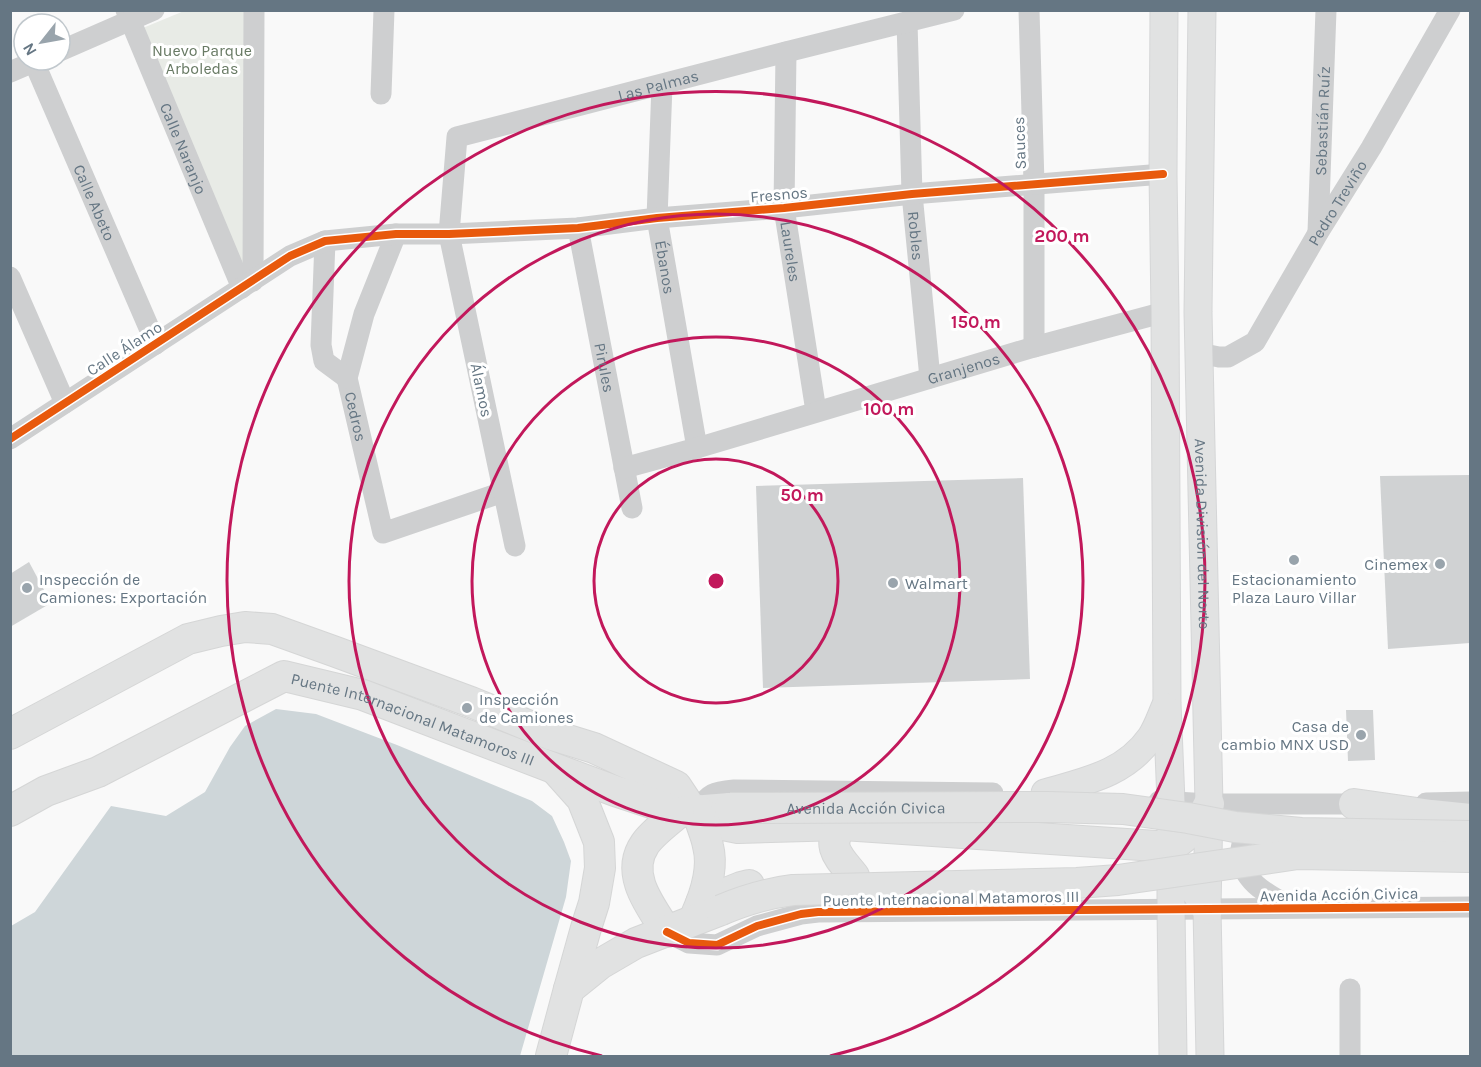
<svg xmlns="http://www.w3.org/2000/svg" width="1481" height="1067" font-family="Karla,sans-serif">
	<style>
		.green { fill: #e8ebe6 }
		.water { fill: #ced6d9 }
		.building { fill: #d0d2d3 }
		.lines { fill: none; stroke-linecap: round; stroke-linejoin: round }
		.major-casing { stroke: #d5d6d7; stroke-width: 29 }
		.highway-casing { stroke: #d5d6d6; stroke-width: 32 }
		.minor { stroke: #cecfd0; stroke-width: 21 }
		.major { stroke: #e1e2e2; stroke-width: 27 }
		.highway { stroke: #e1e2e2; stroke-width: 30 }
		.highway-bridge-casing { stroke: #d5d6d6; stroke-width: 32; stroke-linecap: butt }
		.highway-bridge { stroke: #e1e2e2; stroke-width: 30 }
		.cycleway-casing { stroke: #fff; stroke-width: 11 }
		.cycleway { stroke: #e8590c; stroke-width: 8 }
		.ring { fill: none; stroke: #c2185b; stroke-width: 3 }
		.poi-dot { fill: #99a4ac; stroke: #fff; stroke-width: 2 }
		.labels { text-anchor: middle; stroke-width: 6; stroke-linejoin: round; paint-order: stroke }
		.park-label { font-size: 16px; fill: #687a64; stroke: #fff }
		.street-label { font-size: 16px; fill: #657683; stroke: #fff }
		.poi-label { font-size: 16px; fill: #657683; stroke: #fff; text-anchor: start }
		.centre { fill: #c2185b; stroke: #fff; stroke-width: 3 }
		.ring-label { font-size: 18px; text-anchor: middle; font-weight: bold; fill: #c2185b; stroke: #fff; stroke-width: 6; stroke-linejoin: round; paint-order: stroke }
	</style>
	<rect width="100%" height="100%" fill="#f9f9f9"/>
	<polygon class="green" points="184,11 251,11 249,267 240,274 138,30"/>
	<polygon class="water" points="276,709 316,714 397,745 532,801 552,816 564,842 571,861 566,897 520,1056 11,1056 11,926 35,912 111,806 166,816 205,792 230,747 245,726"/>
	<g class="building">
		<polygon points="1470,475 1470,643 1388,649 1380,476"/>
		<polygon points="1023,478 1030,679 763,688 756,486"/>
		<polygon points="29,562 51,603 10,627 10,574"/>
		<polygon points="1346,710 1373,710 1375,760 1348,761"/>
	</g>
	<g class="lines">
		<defs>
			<g id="major">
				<polyline points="1164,10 1163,174 1165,312 1167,703 1171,802 1171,909 1173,1056"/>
				<path id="s12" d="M 1202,10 L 1198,312 L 1209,804 L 1207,909 L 1210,1056"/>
				<path d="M 1045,793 C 1086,781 1125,774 1151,737 C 1157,728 1161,716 1165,707"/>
			</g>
			<g id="highway">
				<polyline points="10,734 188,639 221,631 245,627 272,629 336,652 471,702 552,735 594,748 676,786 692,810"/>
				<polyline points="557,771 582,799 599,842 600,868 594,903 586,928 569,989"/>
				<polyline points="1354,804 1431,815 1470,819"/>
				<path id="s13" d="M 10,811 L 46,791 L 98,772 L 284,676 L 363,695 L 556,769 L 615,791 L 679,812 L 730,808"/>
				<path d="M 700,812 L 718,824 L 738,828 L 843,825 L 1171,847 C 1190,834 1199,824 1209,804"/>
				<path d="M 843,825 C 824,846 840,858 854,876"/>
				<path d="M 1156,871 C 1161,870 1167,869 1171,870 C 1187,875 1200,896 1207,909"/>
				<polyline points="701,903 741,887 749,885"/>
				<path d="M 696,915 C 705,895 714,869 708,846 C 706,834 700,823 697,810"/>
				<path d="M 667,932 C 651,907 624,874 645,844 C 652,833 669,821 679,812"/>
				<polyline points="551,1056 569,989 600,964 636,943 721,910"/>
			</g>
		</defs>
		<use href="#major" class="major-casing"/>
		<use href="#highway" class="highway-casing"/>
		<g class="minor">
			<path id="s1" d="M 126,10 L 242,288"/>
			<polyline points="1029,10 1034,184 1034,347"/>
			<path id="s2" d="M 907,22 L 912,194 L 930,378"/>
			<polyline points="60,51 154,10"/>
			<path id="s3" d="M 786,52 L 784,208 L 816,411"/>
			<path id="s4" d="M 34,62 L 156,344"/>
			<polyline points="10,72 38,60"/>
			<path id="s5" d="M 662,85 L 657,218 L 697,448"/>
			<polyline points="381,94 384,10"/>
			<path id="s6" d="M 578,228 L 632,508"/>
			<path id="s7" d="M 1318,232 L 1326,10"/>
			<path id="s8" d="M 396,234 L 364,314 L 347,378 L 383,533 L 503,492"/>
			<polyline points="325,241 321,345 324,361 347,378"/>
			<polyline points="10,277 65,403"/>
			<polyline points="253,281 254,10"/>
			<path id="s9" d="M 1199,353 L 1219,357 L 1228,357 L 1255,342 L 1318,233 L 1371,148 L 1450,10"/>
			<polyline points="10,439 290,256 325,241 396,234 449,234 578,228 657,218 784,208 912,194 1163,174"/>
			<path id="s10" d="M 624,468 L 697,448 L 1034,347 L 1165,312"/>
			<path id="s11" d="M 515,546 L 449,234 L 457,137 L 786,52 L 954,10"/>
			<polyline points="1159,801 1209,804 1368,804"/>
			<polyline points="1426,803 1470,802"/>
			<path d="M 697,810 C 710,793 713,792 734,790 L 993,793"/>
			<path d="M 1255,820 C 1247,827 1242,839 1241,849 C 1238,880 1268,895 1291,907"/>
			<polyline points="667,932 689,943 717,945 757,926 801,914 818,912 1470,907"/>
			<polyline points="1350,1056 1350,989"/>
		</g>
		<use href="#major" class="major"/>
		<use href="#highway" class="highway"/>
		<defs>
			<g id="highway-bridge">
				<path id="s14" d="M 730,808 L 1048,807 L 1123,809 L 1188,818 L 1235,827 L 1301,833 L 1470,836"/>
				<path d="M 721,910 C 745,900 768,893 793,890 L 1077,883 L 1118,880 L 1298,854 L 1470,857"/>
			</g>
		</defs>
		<use href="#highway-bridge" class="highway-bridge-casing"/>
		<use href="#highway-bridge" class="highway-bridge"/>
		<defs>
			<g id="cycleway">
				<polyline points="10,439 290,256 325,241 396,234 449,234 578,228 657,218 784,208 912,194 1163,174"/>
				<polyline points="667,932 689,943 717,945 757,926 801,914 818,912 1470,907"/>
			</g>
		</defs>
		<use href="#cycleway" class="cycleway-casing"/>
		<use href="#cycleway" class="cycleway"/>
	</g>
	<g class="ring">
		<circle cx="716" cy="581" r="122"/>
		<circle cx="716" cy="581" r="244"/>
		<circle cx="716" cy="581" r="367"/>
		<path d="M602 1056A489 489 0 1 1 830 1056"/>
	</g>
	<g class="poi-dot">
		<circle cx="1294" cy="560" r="6"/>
		<circle cx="1440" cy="564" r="6"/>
		<circle cx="893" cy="583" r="6"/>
		<circle cx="27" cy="588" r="6"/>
		<circle cx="467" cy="708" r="6"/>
		<circle cx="1361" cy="735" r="6"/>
	</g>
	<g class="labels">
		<g class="park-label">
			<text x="202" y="56">Nuevo Parque<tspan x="202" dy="18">Arboledas</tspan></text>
		</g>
		<g class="street-label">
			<text dy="6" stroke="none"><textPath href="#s11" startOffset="624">Las Palmas</textPath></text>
			<text dy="6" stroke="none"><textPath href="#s7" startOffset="111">Sebastián Ruíz</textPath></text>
			<text transform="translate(1019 143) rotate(-92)" y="6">Sauces</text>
			<text dy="6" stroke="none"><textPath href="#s1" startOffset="150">Calle Naranjo</textPath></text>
			<text transform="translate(779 194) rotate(-5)" y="6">Fresnos</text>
			<text dy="6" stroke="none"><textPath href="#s4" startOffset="153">Calle Abeto</textPath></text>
			<text dy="6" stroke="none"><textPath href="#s9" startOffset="222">Pedro Treviño</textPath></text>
			<text dy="6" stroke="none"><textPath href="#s2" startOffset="214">Robles</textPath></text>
			<text dy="6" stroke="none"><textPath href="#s3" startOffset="200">Laureles</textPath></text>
			<text dy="6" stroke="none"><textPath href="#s5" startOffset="183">Ébanos</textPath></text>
			<text transform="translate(124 348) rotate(-33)" y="6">Calle Álamo</text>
			<text dy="6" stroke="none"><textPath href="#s6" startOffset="142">Pirules</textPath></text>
			<text dy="6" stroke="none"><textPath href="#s10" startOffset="354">Granjenos</textPath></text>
			<text transform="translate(482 390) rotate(78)" y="6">Álamos</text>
			<text dy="6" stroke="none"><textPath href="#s8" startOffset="192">Cedros</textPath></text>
			<text dy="6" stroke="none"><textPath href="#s12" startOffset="524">Avenida División del Norte</textPath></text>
			<text dy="6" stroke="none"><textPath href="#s13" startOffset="442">Puente Internacional Matamoros III</textPath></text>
			<text dy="6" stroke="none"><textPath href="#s14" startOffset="136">Avenida Acción Civica</textPath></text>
			<text transform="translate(1339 894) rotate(-1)" y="6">Avenida Acción Civica</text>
			<text transform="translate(951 898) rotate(-1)" y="6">Puente Internacional Matamoros III</text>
		</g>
		<g class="poi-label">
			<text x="1428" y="570" text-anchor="end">Cinemex</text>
			<text x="39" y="585">Inspección de<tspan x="39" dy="18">Camiones: Exportación</tspan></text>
			<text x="1294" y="585" text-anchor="middle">Estacionamiento<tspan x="1294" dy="18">Plaza Lauro Villar</tspan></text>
			<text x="905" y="589">Walmart</text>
			<text x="479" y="705">Inspección<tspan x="479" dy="18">de Camiones</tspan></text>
			<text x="1349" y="732" text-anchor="end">Casa de<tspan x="1349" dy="18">cambio MNX USD</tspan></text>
		</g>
	</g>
	<circle cx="716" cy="581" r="9" class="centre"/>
	<g class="ring-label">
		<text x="1062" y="242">200 m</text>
		<text x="976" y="328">150 m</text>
		<text x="889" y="415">100 m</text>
		<text x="802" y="501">50 m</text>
	</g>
	<rect width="1481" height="1067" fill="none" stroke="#657683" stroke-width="24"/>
	<g transform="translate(42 42) rotate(239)"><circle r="28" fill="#ffffff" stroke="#c1c8cd" stroke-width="1.5"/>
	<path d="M0-4.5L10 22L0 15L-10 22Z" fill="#99a4ac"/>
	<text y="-9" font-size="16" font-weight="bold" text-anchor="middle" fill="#657683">N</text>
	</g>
</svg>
